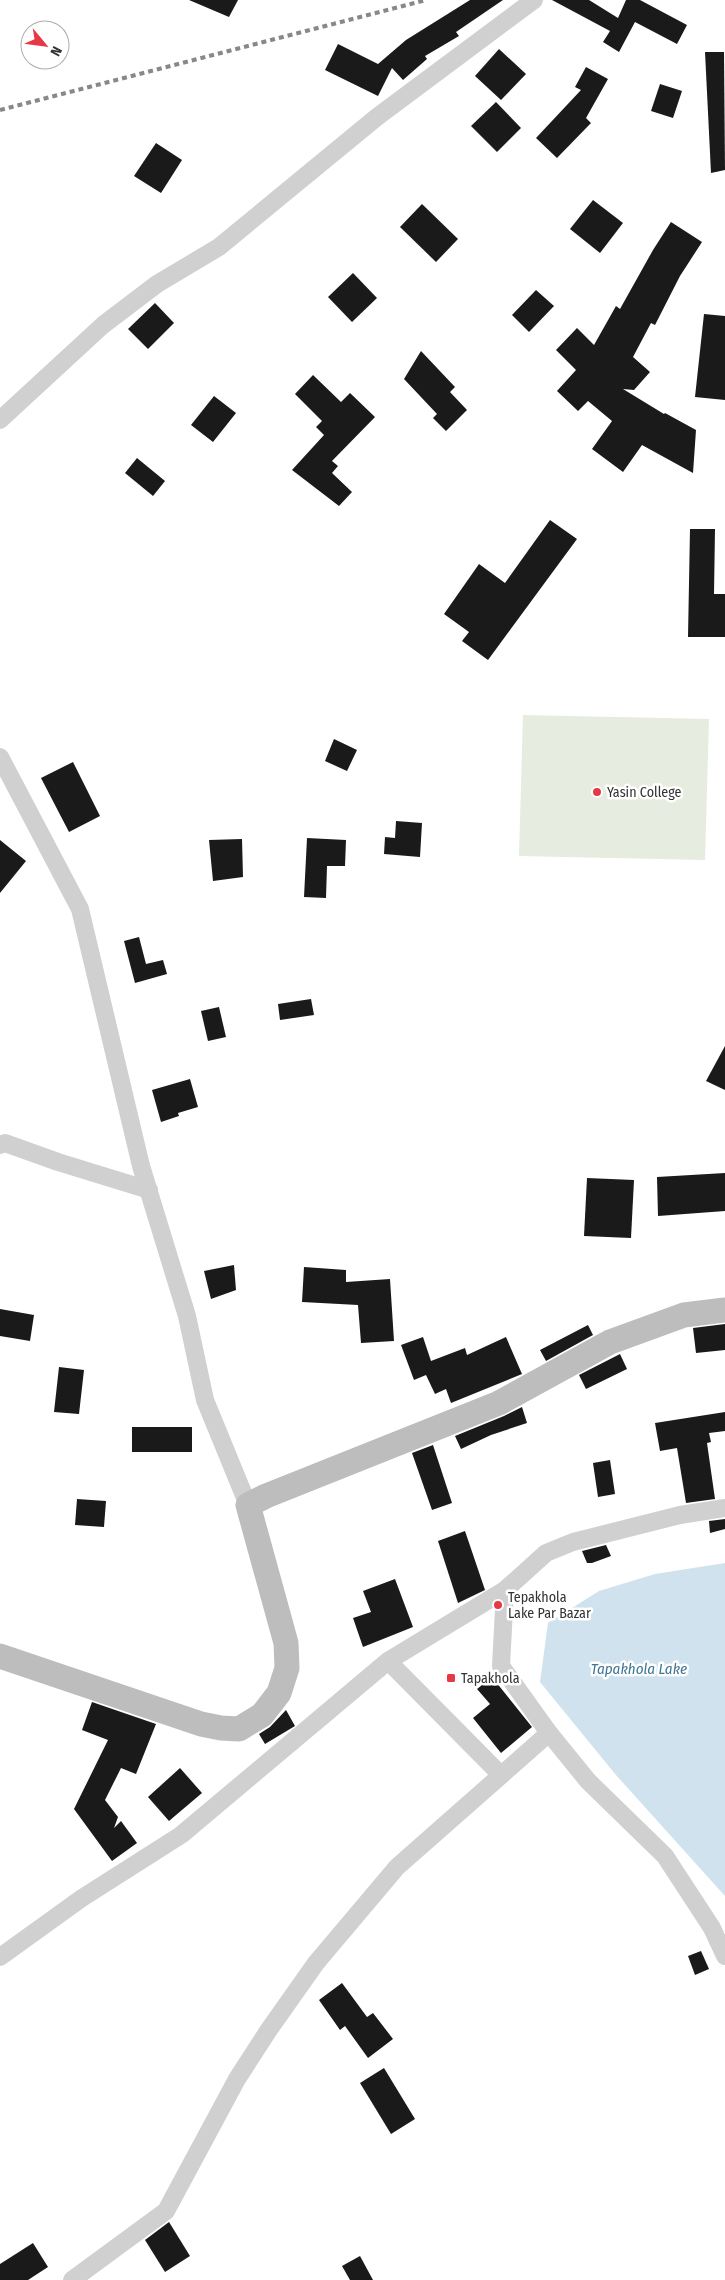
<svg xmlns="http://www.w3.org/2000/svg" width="725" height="2280" font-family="'Fira Sans Condensed',sans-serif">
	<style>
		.green { fill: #e6ecdf }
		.water { fill: #cfe2ee }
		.building { fill: #1a1a1a }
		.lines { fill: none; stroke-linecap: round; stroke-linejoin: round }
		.street { stroke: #d0d0d0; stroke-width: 18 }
		.secondary { stroke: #bdbdbd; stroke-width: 25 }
		.rail { stroke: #888; stroke-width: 4; stroke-dasharray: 5 4; stroke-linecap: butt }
		.poi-dot { fill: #e63946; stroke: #fff; stroke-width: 2 }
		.labels { text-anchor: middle; stroke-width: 5; stroke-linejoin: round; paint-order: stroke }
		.poi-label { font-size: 14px; fill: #333; stroke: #fff; text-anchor: start }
		.water-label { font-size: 15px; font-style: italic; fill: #3f7597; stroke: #fff }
	</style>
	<rect width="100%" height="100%" fill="#fff"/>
	<polygon class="green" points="523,715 709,719 705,860 519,856"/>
	<polygon class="water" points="725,1563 725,1896 616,1775 540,1682 548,1623 599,1591 655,1574"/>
	<g class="building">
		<polygon points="189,0 238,0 229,17"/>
		<polygon points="470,0 503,0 456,32 459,36 425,56 427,59 403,80 392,68 378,96 325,70 338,44 378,64 406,40"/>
		<polygon points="552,0 589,0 618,18 626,0 640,0 687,25 677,44 635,22 619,52 603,42 610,31"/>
		<polygon points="499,49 526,74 501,100 475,76"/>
		<polygon points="705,52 724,52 725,170 711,173"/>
		<polygon points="586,67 608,79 586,118 591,123 557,158 536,138 581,90 575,87"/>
		<polygon points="660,84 682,91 673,118 651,111"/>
		<polygon points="496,102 521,128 497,152 471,126"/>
		<polygon points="156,143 182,160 161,193 134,176"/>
		<polygon points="593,200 623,223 600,253 570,229"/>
		<polygon points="422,204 458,239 436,262 400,227"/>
		<polygon points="671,222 702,242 680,276 655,325 651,323 633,357 650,372 634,390 623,389 664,414 665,413 696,430 693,473 642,445 623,472 592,449 612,421 588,401 578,411 557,391 576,370 556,350 577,328 594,345 616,306 620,309 653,250"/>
		<polygon points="353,273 377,298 352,322 328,297"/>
		<polygon points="536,290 554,306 529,332 512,315"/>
		<polygon points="155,303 174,323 148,349 128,329"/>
		<polygon points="704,314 725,316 725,400 695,397"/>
		<polygon points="421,351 455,387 450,392 467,410 446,431 433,418 437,414 404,379"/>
		<polygon points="313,375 341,402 350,393 375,417 332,461 338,466 332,473 352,492 339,506 292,470 324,435 316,427 322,421 295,394"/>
		<polygon points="214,396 236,413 213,442 191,425"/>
		<polygon points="137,458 165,481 153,496 125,473"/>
		<polygon points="550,520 577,539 488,660 462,641 469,632 444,614 479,564 505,583"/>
		<polygon points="690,529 715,529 714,594 725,594 725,637 688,637"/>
		<polygon points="334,739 357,750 347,771 325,761"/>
		<polygon points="73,762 100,816 69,832 41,778"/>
		<polygon points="396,821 422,823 420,857 384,854 385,837 395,838"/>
		<polygon points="307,838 346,840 345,866 327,866 326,898 304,897"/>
		<polygon points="242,839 243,877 213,881 209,840"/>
		<polygon points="0,840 26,861 0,893"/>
		<polygon points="139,937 146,964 163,960 167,974 135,983 124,941"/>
		<polygon points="311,999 314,1015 280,1020 278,1004"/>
		<polygon points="219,1007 226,1037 208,1041 201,1011"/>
		<polygon points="725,1046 725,1090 706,1081"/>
		<polygon points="190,1079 198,1107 178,1113 179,1116 161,1122 152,1090"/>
		<polygon points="725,1173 725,1211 658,1216 657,1177"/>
		<polygon points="587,1178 634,1180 631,1238 584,1236"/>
		<polygon points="234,1265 236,1290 211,1299 204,1271"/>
		<polygon points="304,1267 346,1270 346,1282 390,1279 394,1341 361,1343 358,1305 302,1302"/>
		<polygon points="0,1309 34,1315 30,1341 0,1336"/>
		<polygon points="725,1324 725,1350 696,1353 693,1328"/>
		<polygon points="588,1325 593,1335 546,1361 540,1350"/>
		<polygon points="423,1337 431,1361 465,1348 467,1355 506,1337 522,1374 451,1403 446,1389 435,1394 426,1375 414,1380 401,1345"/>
		<polygon points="620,1354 627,1369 586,1389 579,1375"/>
		<polygon points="59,1367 84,1370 79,1414 54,1412"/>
		<polygon points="522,1407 527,1423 491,1435 461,1449 455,1436 504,1416"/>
		<polygon points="725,1412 725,1431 709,1433 711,1442 707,1443 715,1499 686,1503 677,1448 660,1451 655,1423"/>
		<rect x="132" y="1427" width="60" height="25"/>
		<polygon points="433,1445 452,1503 432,1510 412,1453"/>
		<polygon points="610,1460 615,1494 598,1497 593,1463"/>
		<polygon points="77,1499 106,1501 104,1527 75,1525"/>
		<polygon points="725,1519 725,1529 710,1533 709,1521"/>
		<polygon points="465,1531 485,1590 458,1603 438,1541"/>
		<polygon points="606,1545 611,1556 592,1563 587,1563 582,1551"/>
		<polygon points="395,1579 413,1627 363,1647 353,1618 371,1612 363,1591"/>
		<polygon points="492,1677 532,1727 501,1753 473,1718 490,1704 477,1689"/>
		<polygon points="92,1702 156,1724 136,1774 121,1768 105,1800 118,1817 114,1828 121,1821 137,1843 112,1861 74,1809 108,1740 82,1730"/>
		<polygon points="286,1710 295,1726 265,1744 259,1734 270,1727"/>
		<polygon points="180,1768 202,1793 169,1821 148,1797"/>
		<polygon points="701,1951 709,1969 695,1975 688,1956"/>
		<polygon points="342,1983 367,2017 373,2013 393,2039 368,2058 345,2026 340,2030 319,2000"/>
		<polygon points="384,2068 415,2119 391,2134 360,2083"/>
		<polygon points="169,2222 190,2256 165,2272 145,2240"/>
		<polygon points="33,2243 48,2267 28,2280 0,2280 0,2264"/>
		<polygon points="360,2256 373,2280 350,2280 342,2266"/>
	</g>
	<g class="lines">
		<g class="street">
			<polyline points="0,420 103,325 157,284 219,247 377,117 534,0"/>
			<polyline points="0,757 80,909 141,1166 187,1316 205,1400 248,1505"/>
			<polyline points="0,1145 5,1143 58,1162 149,1190"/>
			<polyline points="725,1508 680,1515 573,1542 546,1553 505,1590 501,1666 549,1733 588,1781 665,1856 712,1928 725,1956"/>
			<polyline points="388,1661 501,1775"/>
			<polyline points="0,1957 82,1898 181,1835 388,1661 505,1590"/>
			<polyline points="72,2280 166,2211 237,2079 268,2031 316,1963 397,1867 549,1733"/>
		</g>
		<polyline class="secondary" points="0,1656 201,1724 221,1728 239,1729 262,1715 279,1693 287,1668 286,1643 248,1505 266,1496 499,1403 610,1342 684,1315 725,1310"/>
		<polyline class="rail" points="0,110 426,0"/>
	</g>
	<g class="poi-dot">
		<circle cx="597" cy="792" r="5"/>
		<circle cx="498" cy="1605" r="5"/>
		<rect x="446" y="1673" width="10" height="10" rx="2.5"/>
	</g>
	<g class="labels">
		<g class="poi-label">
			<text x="607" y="797">Yasin College</text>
			<text x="508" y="1602">Tepakhola<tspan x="508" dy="16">Lake Par Bazar</tspan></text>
			<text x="461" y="1683">Tapakhola</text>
		</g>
		<g class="water-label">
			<text x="639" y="1674">Tapakhola Lake</text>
		</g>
	</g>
	<g transform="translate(45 45) rotate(119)"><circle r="24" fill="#ffffff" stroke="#adadad"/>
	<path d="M0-4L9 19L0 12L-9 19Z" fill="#e63946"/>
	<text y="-8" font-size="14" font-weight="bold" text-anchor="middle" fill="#333333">N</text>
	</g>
</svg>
